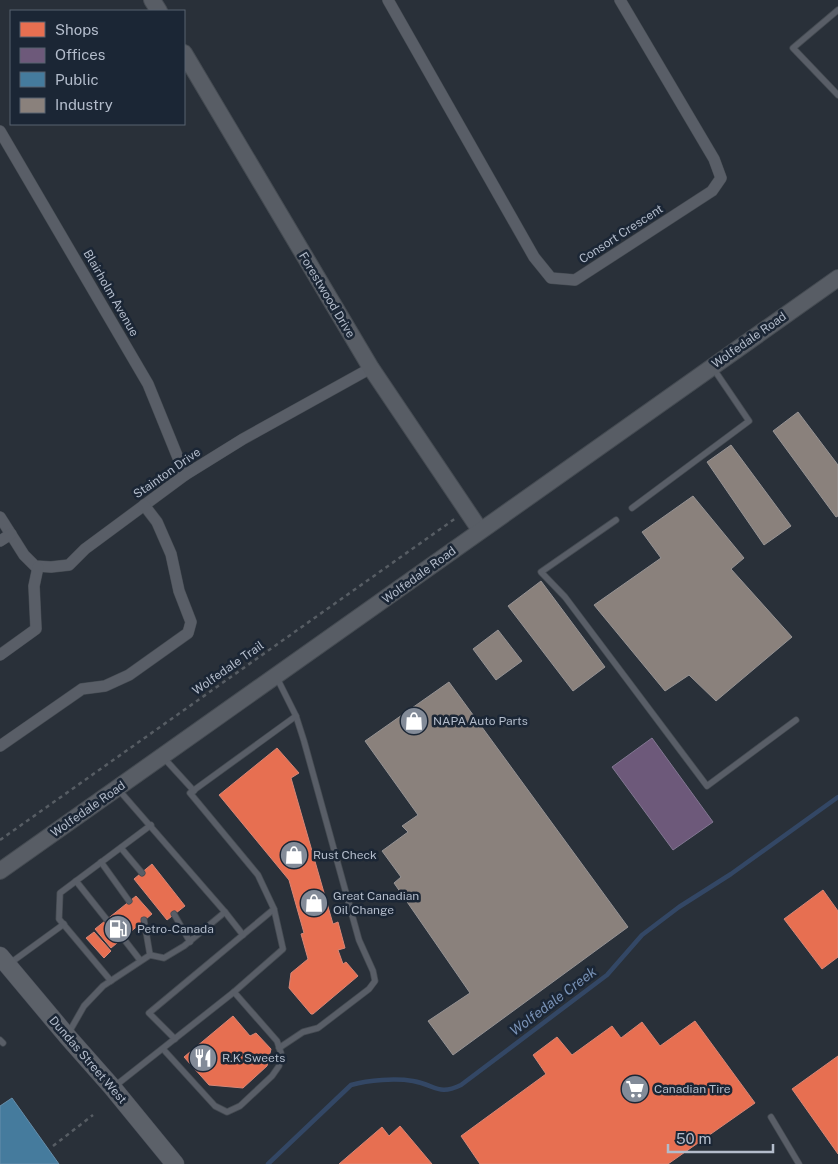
<svg xmlns="http://www.w3.org/2000/svg" width="838" height="1164" font-family="'Public Sans',sans-serif">
	<style>
		.shops { fill: #e76f51; stroke: #d78676 }
		.offices { fill: #6d597a; stroke: #827792 }
		.public { fill: #457b9d; stroke: #668eab }
		.industry { fill: #8a817c; stroke: #969394 }
		.lines { fill: none; stroke-linecap: round; stroke-linejoin: round }
		.stream { stroke: #334765; stroke-width: 4.5 }
		.lane-casing { stroke: #454b52; stroke-width: 7 }
		.street-casing { stroke: #454b52; stroke-width: 12 }
		.secondary-casing { stroke: #454b52; stroke-width: 18 }
		.primary-casing { stroke: #474c56; stroke-width: 19 }
		.path { stroke: #575d64; stroke-width: 2.5; stroke-dasharray: 4 4; stroke-linecap: butt }
		.lane { stroke: #595e67; stroke-width: 5.5 }
		.street { stroke: #595e67; stroke-width: 11 }
		.secondary { stroke: #585d65; stroke-width: 16 }
		.primary { stroke: #5c6169; stroke-width: 18 }
		.labels { text-anchor: middle; stroke-width: 5; stroke-linejoin: round; paint-order: stroke }
		.street-label { font-size: 12px; fill: #b3bccb; stroke: #1b2635 }
		.poi-label { font-size: 12px; fill: #b3bccb; stroke: #1b2635; text-anchor: start }
		.water-label { font-size: 14px; font-style: italic; fill: #7891b5; stroke: #1b2635 }
	</style>
	<rect width="100%" height="100%" fill="#293039"/>
	<g class="shops">
		<polygon points="277,748 299,773 291,778 333,924 338,922 345,948 338,950 343,964 346,962 358,976 313,1014 311,1014 289,988 291,973 308,959 301,934 304,933 289,880 219,795"/>
		<polygon points="152,864 185,906 167,920 134,879"/>
		<polygon points="823,890 838,911 838,957 822,969 784,919"/>
		<polygon points="136,896 152,914 111,948 95,929"/>
		<polygon points="94,932 111,951 104,958 86,938"/>
		<polygon points="233,1016 250,1036 256,1033 271,1049 267,1066 243,1088 209,1085 184,1057"/>
		<polygon points="695,1021 755,1103 668,1164 480,1164 461,1136 546,1074 533,1055 557,1037 572,1055 612,1026 621,1038 642,1022 660,1046"/>
		<polygon points="838,1056 838,1154 792,1089"/>
		<polygon points="400,1126 432,1164 339,1164 382,1127 389,1136"/>
	</g>
	<polygon class="offices" points="652,738 713,822 673,850 612,767"/>
	<polygon class="public" points="12,1098 59,1164 0,1164 0,1106"/>
	<g class="industry">
		<polygon points="798,412 838,465 838,516 836,517 773,431"/>
		<polygon points="731,445 791,526 764,545 707,462"/>
		<polygon points="693,496 744,558 731,569 792,637 716,701 689,675 665,691 594,605 661,558 642,532"/>
		<polygon points="541,581 605,667 573,691 508,606"/>
		<polygon points="498,630 522,661 496,680 473,649"/>
		<polygon points="449,682 628,927 453,1055 428,1021 470,993 394,883 401,877 382,851 408,832 402,826 418,815 365,741"/>
	</g>
	<g class="lines">
		<path class="stream" d="M 268,1164 L 351,1085 C 369,1080 395,1078 413,1081 C 436,1085 438,1096 461,1085 L 607,975 L 642,935 L 679,907 L 731,874 L 838,797"/>
		<defs>
			<g id="lane">
				<polyline points="838,10 793,48 838,95"/>
				<polyline points="632,508 749,421 713,368"/>
				<polyline points="616,520 541,572 565,597 707,786 796,720"/>
				<polyline points="277,678 296,716 304,741 359,940 373,971 375,981 369,989 318,1028 303,1032 279,1048"/>
				<polyline points="163,757 194,791"/>
				<polyline points="121,848 142,873"/>
				<polyline points="101,862 129,901"/>
				<polyline points="76,881 107,920"/>
				<polyline points="225,912 243,935"/>
				<polyline points="174,914 190,942"/>
				<polyline points="144,920 150,955"/>
				<polyline points="123,938 140,960"/>
				<polyline points="9,964 64,924"/>
				<polyline points="111,981 59,919 60,893 151,825"/>
				<polyline points="68,1034 84,1006 103,986 150,955 164,958 184,946 225,912 118,789"/>
				<polyline points="175,1039 149,1013 274,909 258,875 190,793 296,716"/>
				<polyline points="0,1040 3,1043"/>
				<polyline points="163,1049 215,1106 227,1112 240,1106 272,1076 279,1066 281,1053 277,1041 234,992"/>
				<polyline points="115,1086 234,992 283,949 274,909"/>
				<polyline points="771,1117 799,1164"/>
			</g>
			<g id="street">
				<polyline points="388,0 534,257 551,278 575,280 712,191 721,178 714,159 620,0"/>
				<polyline points="0,131 148,384 185,475"/>
				<polyline points="0,517 24,555 35,566 51,567 69,565 85,549 185,475 243,439 371,368"/>
				<polyline points="0,541 11,534"/>
				<polyline points="0,655 36,629 34,586 38,567"/>
				<polyline points="0,746 82,689 105,686 129,675 188,633 191,622 179,591 171,554 157,522 144,505"/>
			</g>
			<g id="secondary">
				<polyline points="152,0 159,11"/>
				<polyline points="184,53 371,368 480,530"/>
				<polyline points="0,871 838,278"/>
			</g>
			<polyline id="primary" points="0,956 67,1036 112,1087 175,1164"/>
		</defs>
		<use href="#lane" class="lane-casing"/>
		<use href="#street" class="street-casing"/>
		<use href="#secondary" class="secondary-casing"/>
		<use href="#primary" class="primary-casing"/>
		<g class="path">
			<polyline points="0,840 456,518"/>
			<polyline points="53,1146 93,1115"/>
		</g>
		<use href="#lane" class="lane"/>
		<use href="#street" class="street"/>
		<use href="#secondary" class="secondary"/>
		<use href="#primary" class="primary"/>
	</g>
	<defs>
		<symbol id="shop-disc" viewBox="-11 -11 22 22"><circle r="9.5" fill="#838b98" stroke="#1b2635"/><path d="M-5-2.5h2.3a2.7 3.5 0 0 1 5.4 0H5L5.5 6h-11ZM-1.5-2.5h3a1.5 2.3 0 0 0-3 0Z" fill="#fff"/></symbol>
		<symbol id="fuel-disc" viewBox="-11 -11 22 22"><circle r="9.5" fill="#838b98" stroke="#1b2635"/><path d="M-5.5-6h7V0h2V4h1.3V-2.5L3-4.5l.8-.8L6-3V5H2.5V1h-1V6h-7ZM-4.2-4.7v3.2H.2V-4.7Z" fill="#fff"/></symbol>
		<symbol id="restaurant-disc" viewBox="-11 -11 22 22"><circle r="9.5" fill="#838b98" stroke="#1b2635"/><path d="M-5-6h1v4h1v-4h1v4h1v-4h1v5L-1.5 .5V6h-2V.5L-5-1ZM5-6V6H3V1.5H1.5Q1.5-4 5-6Z" fill="#fff"/></symbol>
		<symbol id="supermarket-disc" viewBox="-11 -11 22 22"><circle r="9.5" fill="#838b98" stroke="#1b2635"/><path d="M-6-5.5h2.5l.6 2H6L4.5 2H-2.5L-4.4-4H-6ZM-1.5 3.2a1.3 1.3 0 1 0 .1 0ZM3 3.2a1.3 1.3 0 1 0 .1 0Z" fill="#fff"/></symbol>
	</defs>
	<g fill-rule="evenodd">
		<use href="#shop-disc" x="398" y="705" width="32" height="32"/>
		<use href="#shop-disc" x="278" y="839" width="32" height="32"/>
		<use href="#shop-disc" x="298" y="887" width="32" height="32"/>
		<use href="#fuel-disc" x="102" y="913" width="32" height="32"/>
		<use href="#restaurant-disc" x="187" y="1042" width="32" height="32"/>
		<use href="#supermarket-disc" x="619" y="1073" width="32" height="32"/>
	</g>
	<g class="labels">
		<g class="street-label">
			<text transform="translate(621 234) rotate(-33)" y="4">Consort Crescent</text>
			<text transform="translate(111 293) rotate(60)" y="4">Blairholm Avenue</text>
			<text transform="translate(327 295) rotate(59)" y="4">Forestwood Drive</text>
			<text transform="translate(749 340) rotate(-35)" y="4">Wolfedale Road</text>
			<text transform="translate(167 473) rotate(-35)" y="4">Stainton Drive</text>
			<text transform="translate(419 575) rotate(-36)" y="4">Wolfedale Road</text>
			<text transform="translate(228 668) rotate(-35)" y="4">Wolfedale Trail</text>
			<text transform="translate(88 809) rotate(-35)" y="4">Wolfedale Road</text>
			<text transform="translate(88 1060) rotate(49)" y="4">Dundas Street West</text>
		</g>
		<g class="poi-label">
			<text x="433" y="725">NAPA Auto Parts</text>
			<text x="313" y="859">Rust Check</text>
			<text x="333" y="900">Great Canadian<tspan x="333" dy="14">Oil Change</tspan></text>
			<text x="137" y="933">Petro-Canada</text>
			<text x="222" y="1062">R.K Sweets</text>
			<text x="654" y="1093">Canadian Tire</text>
		</g>
		<g class="water-label">
			<text transform="translate(553 1001) rotate(-37)" y="5">Wolfedale Creek</text>
		</g>
	</g>
	<rect x="10" y="10" width="175" height="115" fill="#1b2635" stroke="#586271"/>
	<rect x="20" y="22" width="25" height="15" fill="#e76f51" stroke="#586271"/>
	<text x="55" y="35" font-size="15" fill="#b3bccb">Shops</text>
	<rect x="20" y="48" width="25" height="15" fill="#6d597a" stroke="#586271"/>
	<text x="55" y="60" font-size="15" fill="#b3bccb">Offices</text>
	<rect x="20" y="72" width="25" height="15" fill="#457b9d" stroke="#586271"/>
	<text x="55" y="85" font-size="15" fill="#b3bccb">Public</text>
	<rect x="20" y="98" width="25" height="15" fill="#8a817c" stroke="#586271"/>
	<text x="55" y="110" font-size="15" fill="#b3bccb">Industry</text>
	<path d="M668 1144v8h105v-8" fill="none" stroke="#b3bccb" stroke-width="2.5"/>
	<text x="676" y="1144" font-size="15" fill="#b3bccb" stroke="#1b2635" stroke-width="4" paint-order="stroke">50 m</text>
</svg>
